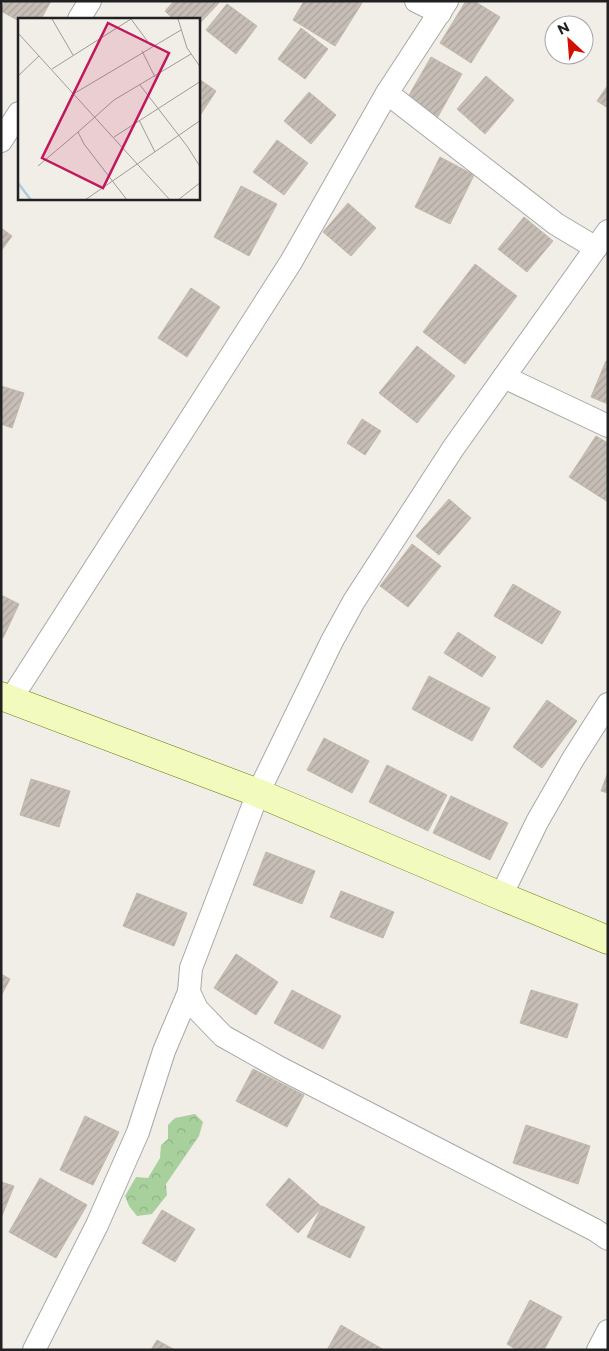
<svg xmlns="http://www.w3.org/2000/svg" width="609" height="1351" font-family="Montserrat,sans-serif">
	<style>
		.forest { fill: url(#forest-crowns) }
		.building { fill: url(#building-hatch); stroke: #c3b7a9 }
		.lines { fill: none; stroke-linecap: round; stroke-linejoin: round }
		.minor-casing { stroke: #a8a8a8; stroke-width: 24 }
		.secondary-casing { stroke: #657a05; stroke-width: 29 }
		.minor { stroke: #fff; stroke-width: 22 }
		.secondary { stroke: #f2fabd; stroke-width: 28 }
		.inset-river { fill: none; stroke: #a8cede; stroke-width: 2.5 }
		.inset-road { fill: none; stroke: #9e9c98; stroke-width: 1 }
		.view { fill: #c2185b; fill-opacity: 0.15; stroke: #c2185b; stroke-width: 2.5 }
		.inset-edge { fill: none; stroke: #212121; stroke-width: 2.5 }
	</style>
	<defs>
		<pattern id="forest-crowns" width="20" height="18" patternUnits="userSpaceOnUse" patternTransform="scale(1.25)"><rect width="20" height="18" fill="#a8d09c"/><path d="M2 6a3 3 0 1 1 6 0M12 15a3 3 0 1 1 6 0" fill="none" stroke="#90b286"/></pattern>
		<pattern id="building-hatch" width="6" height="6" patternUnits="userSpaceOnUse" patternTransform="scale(1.25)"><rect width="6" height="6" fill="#c6beb6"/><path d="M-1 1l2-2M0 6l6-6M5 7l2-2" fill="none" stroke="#aaa39c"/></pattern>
	</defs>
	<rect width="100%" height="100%" fill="#f1eee7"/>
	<polygon class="forest" points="195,1114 203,1122 199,1136 166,1184 167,1195 152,1214 137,1216 129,1206 125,1196 136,1177 148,1178 160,1158 161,1145 168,1139 168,1125 175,1118"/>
	<g class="building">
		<polygon points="5,1 51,1 41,19 19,19 19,21 1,11"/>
		<polygon points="174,1 216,1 219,3 199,24 199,19 173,19 165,11"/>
		<polygon points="304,1 359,1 362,3 335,46 293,20"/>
		<polygon points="466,1 474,1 500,17 471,63 440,43"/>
		<polygon points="227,4 257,26 236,54 206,30"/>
		<polygon points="301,28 328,49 305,79 278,59"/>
		<polygon points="431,57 462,74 436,120 405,102"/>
		<polygon points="486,76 514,100 485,134 457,109"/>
		<polygon points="199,79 216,91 199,117"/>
		<polygon points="608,85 608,108 597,101"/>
		<polygon points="309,92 336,115 311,144 284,121"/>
		<polygon points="277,140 308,163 284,195 253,172"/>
		<polygon points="440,157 474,175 450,224 415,207"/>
		<polygon points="241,186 277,204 249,256 214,237"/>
		<polygon points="348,203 376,228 351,256 323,232"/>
		<polygon points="524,217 553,241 527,272 498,249"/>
		<polygon points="1,228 12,236 1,251"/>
		<polygon points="475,264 517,296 465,364 423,332"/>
		<polygon points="191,288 220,307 187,357 158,338"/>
		<polygon points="417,346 455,376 417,423 379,393"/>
		<polygon points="606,361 608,362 608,404 591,397"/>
		<polygon points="1,386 24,393 12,428 1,424"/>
		<polygon points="362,419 381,431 365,455 347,443"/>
		<polygon points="596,436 608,443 608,502 569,477"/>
		<polygon points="449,499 471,518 439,555 416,536"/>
		<polygon points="412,544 441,566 408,607 380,586"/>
		<polygon points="513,584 561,612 542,644 494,616"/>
		<polygon points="1,595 19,604 3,638 1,637"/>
		<polygon points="458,632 496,657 482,677 444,653"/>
		<polygon points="429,676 490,708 472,741 412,709"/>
		<polygon points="547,700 577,721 542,768 513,747"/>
		<polygon points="324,738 369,761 352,793 307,770"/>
		<polygon points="387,765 447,795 428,831 369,802"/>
		<polygon points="608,772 608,793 601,791"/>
		<polygon points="31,779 70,791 59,827 20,815"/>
		<polygon points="451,796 508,823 490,860 433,833"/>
		<polygon points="266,852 315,871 302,904 253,885"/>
		<polygon points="341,891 394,912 383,938 330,917"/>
		<polygon points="137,893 187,913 174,946 123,926"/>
		<polygon points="236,954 278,982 256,1015 214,988"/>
		<polygon points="1,974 10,979 1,996"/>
		<polygon points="292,990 341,1016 323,1049 274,1023"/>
		<polygon points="531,990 578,1004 567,1038 520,1023"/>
		<polygon points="253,1069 304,1095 287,1127 236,1101"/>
		<polygon points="85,1116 119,1132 93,1185 60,1170"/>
		<polygon points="526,1125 590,1146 578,1184 513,1163"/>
		<polygon points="40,1178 87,1205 56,1258 9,1232"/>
		<polygon points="289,1178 322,1207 298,1233 266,1205"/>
		<polygon points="1,1182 14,1186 1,1218"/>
		<polygon points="322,1206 365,1227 350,1258 307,1237"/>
		<polygon points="162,1210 195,1229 175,1262 142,1243"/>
		<polygon points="530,1300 562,1317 544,1350 517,1350 507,1344"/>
		<polygon points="341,1325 384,1350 327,1350"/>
		<polygon points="157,1340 175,1350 151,1350"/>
	</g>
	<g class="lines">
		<defs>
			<g id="minor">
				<polyline points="416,1 440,13"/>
				<polyline points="79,19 90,1"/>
				<polyline points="387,93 556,224 596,248"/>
				<polyline points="1,141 19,113"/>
				<polyline points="608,231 454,447 354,601 332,641 258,793 191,968 189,992 197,1009 223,1036 280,1068 595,1230 608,1239"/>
				<polyline points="504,377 608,426"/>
				<polyline points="11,699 291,262 387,93 447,1"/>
				<polyline points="501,896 537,822 573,759 608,704"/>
				<polyline points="34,1350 97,1225 138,1132 164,1051 189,992"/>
				<polyline points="598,1350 608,1331"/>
			</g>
			<polyline id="secondary" points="1,696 258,793 501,896 608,940"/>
		</defs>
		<use href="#minor" class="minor-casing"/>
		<use href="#secondary" class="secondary-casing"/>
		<use href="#minor" class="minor"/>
		<use href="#secondary" class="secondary"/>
	</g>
	<g transform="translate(18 18)">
		<rect width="182" height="182" fill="#f1eee7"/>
		<path class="inset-river" d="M 0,165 L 13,182"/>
		<path class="inset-road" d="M 34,1 L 55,37M 113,1 L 133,28M 160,1 L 169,30 L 183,50M 0,15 L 152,182M 124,33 L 137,59M 34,51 L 113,1M 0,58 L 21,38M 122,67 L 169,128 L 183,150M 57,75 L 163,12M 121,102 L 137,134M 96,119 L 183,63M 20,148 L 60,114M 67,182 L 183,102M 109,182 L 66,126 L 60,114 L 96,82 L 173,36M 160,182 L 183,164"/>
		<path class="view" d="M 90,5 L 151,35 L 85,170 L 24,140 Z"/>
		<rect width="182" height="182" class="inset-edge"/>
	</g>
	<rect width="609" height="1351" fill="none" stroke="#212121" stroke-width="5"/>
	<g transform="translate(569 40) rotate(334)"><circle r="24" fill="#ffffff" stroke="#a6a6a6"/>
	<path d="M0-4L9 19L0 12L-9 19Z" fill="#d11000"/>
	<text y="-8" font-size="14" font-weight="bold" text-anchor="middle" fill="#212121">N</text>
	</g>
</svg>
